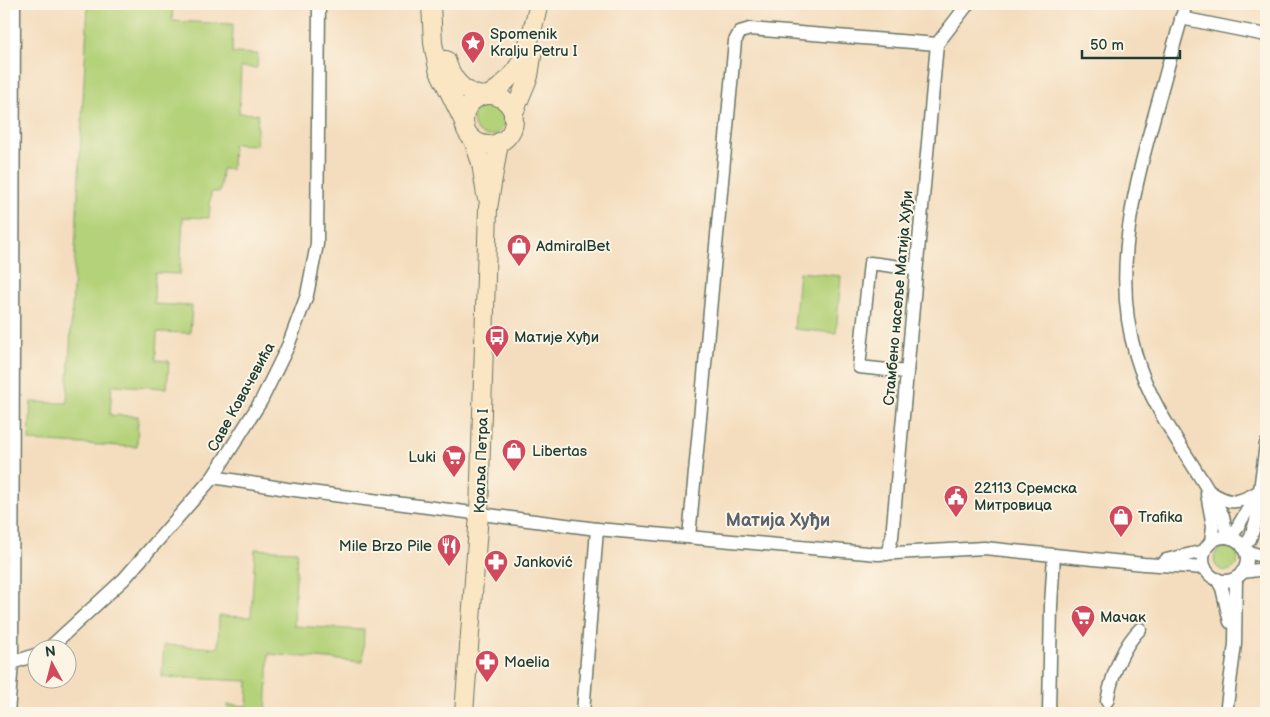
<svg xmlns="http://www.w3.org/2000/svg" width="1270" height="717" font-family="'Balsamiq Sans',sans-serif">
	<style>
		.green { fill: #b4d279; stroke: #6a8856 }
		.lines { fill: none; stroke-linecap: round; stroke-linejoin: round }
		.street-casing { stroke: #6a7564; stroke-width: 15 }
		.secondary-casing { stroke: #6a7564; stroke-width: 20 }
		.street { stroke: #fff; stroke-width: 12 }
		.secondary { stroke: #fbe6c4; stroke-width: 18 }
		.labels { text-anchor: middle; stroke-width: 4; stroke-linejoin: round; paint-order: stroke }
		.poi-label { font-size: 15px; fill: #1f3d34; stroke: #fcf5e5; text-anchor: start }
		.street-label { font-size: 15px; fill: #1f3d34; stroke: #fcf5e5 }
		.quarter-label { font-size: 18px; font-weight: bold; fill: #59626d; stroke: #fcf5e5 }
	</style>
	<rect width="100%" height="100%" fill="#fcf5e5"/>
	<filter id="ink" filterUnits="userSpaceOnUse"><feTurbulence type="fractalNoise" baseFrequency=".02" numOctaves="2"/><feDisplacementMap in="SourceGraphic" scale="10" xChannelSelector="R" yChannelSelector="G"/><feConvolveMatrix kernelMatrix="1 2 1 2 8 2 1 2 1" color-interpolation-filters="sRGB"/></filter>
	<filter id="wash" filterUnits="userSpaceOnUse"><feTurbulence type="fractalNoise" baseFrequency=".0096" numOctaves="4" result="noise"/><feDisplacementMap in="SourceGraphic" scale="20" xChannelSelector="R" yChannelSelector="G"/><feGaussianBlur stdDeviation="1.12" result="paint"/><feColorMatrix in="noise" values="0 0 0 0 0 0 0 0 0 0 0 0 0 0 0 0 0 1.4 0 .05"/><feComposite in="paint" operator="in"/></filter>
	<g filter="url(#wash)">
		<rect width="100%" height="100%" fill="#f4ddbe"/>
		<g class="green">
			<polygon points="88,4 173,4 172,21 233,24 232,53 258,54 257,68 241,67 239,113 258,114 256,145 233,144 232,169 222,169 220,192 211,192 209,218 183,217 180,274 155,273 154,304 192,306 190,333 157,332 156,360 169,361 167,388 112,385 110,415 138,416 137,447 29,441 31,402 67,403"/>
			<circle cx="489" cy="120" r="16"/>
			<polygon points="799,272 841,276 836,333 794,329"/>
			<circle cx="1226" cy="559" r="12"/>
			<polygon points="255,549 297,551 294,626 364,630 363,662 269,654 266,713 228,713 228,705 247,706 248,681 162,677 164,645 218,648 219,616 251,617"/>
		</g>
	</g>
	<g filter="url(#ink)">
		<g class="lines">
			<defs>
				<g id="street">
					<path d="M 1186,4 C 1176,35 1168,67 1159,99 C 1136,181 1110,271 1136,356 C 1153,414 1195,463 1223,516 L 1227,537"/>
					<polyline points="1181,18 1266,35"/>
					<polyline points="907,372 859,367 870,263 916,269"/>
					<polyline points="213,477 287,489 597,529 878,554 984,548 1144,564 1205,568"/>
					<path d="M 1210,492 C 1231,505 1237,504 1258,492"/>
					<polyline points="1207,494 1213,526 1211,542"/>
					<polyline points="689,537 735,41 740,32 750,29 937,44 968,4"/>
					<circle cx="1225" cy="559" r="22"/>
					<polyline points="1231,538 1258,492"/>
					<polyline points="1243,547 1250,539 1256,521 1266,444"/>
					<polyline points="1245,551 1266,557"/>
					<polyline points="887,554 892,537 937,44"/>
					<polyline points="1166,560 1204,551"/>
					<polyline points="1242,572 1266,569"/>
					<polyline points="1217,579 1222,588 1230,622"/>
					<polyline points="47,650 124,579 213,477 261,401 288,346 307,295 317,244 319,4"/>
					<polyline points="12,663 38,654"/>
					<path d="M 1107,701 C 1112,676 1121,648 1140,629"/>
					<polyline points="8,713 12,663 14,4"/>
					<polyline points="583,713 597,529"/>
					<polyline points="1049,713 1051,605 1054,555"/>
					<polyline points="1226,713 1235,644 1236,578"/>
				</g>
				<g id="secondary">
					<polyline points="431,4 433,43 438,69 464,122"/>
					<path d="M 446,60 C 452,79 462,92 482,96"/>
					<path d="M 489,95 C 526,71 528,45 539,4"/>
					<circle cx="489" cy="120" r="25"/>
					<polyline points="513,115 529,76 533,50"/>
					<polyline points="473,139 481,163 486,195"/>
					<polyline points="464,713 479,514 488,208 499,142"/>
				</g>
			</defs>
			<use href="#street" class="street-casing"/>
			<use href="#secondary" class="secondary-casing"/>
			<use href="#street" class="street"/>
			<use href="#secondary" class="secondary"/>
		</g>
	</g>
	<defs>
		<symbol id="sight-pin" viewBox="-11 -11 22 30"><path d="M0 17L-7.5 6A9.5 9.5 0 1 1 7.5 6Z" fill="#d1495b" stroke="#fcf5e5"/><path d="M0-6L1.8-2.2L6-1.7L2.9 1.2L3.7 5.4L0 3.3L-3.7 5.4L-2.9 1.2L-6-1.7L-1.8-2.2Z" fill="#fff"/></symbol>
		<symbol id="shop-pin" viewBox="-11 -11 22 30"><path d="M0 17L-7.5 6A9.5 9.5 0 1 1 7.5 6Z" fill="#d1495b" stroke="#fcf5e5"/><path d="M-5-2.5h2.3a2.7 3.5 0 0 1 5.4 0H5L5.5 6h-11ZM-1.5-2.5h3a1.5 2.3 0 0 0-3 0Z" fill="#fff"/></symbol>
		<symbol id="bus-pin" viewBox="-11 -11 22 30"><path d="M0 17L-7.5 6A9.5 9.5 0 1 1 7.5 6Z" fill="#d1495b" stroke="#fcf5e5"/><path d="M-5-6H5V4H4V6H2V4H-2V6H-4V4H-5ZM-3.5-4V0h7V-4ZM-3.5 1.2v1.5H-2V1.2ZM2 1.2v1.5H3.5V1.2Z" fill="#fff"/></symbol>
		<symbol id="supermarket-pin" viewBox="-11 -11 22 30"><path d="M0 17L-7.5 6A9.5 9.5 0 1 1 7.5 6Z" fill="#d1495b" stroke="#fcf5e5"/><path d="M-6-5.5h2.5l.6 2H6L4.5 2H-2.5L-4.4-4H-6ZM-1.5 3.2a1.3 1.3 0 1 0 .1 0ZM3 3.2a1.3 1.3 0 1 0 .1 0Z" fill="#fff"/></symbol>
		<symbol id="civic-pin" viewBox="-11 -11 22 30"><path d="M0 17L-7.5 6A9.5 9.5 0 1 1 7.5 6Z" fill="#d1495b" stroke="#fcf5e5"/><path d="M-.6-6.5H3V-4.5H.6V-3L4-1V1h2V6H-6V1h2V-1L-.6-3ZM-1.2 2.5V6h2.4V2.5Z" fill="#fff"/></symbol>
		<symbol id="restaurant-pin" viewBox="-11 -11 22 30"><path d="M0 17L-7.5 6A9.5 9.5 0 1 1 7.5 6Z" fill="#d1495b" stroke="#fcf5e5"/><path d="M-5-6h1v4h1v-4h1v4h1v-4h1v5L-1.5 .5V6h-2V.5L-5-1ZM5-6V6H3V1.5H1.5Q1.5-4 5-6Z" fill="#fff"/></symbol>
		<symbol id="pharmacy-pin" viewBox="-11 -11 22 30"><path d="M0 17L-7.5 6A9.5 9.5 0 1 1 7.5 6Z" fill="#d1495b" stroke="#fcf5e5"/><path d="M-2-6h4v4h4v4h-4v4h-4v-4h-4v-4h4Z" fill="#fff"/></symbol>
	</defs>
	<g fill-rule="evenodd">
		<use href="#sight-pin" x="459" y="29" width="28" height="38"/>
		<use href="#shop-pin" x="505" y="232" width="28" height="38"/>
		<use href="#bus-pin" x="483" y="323" width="28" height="38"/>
		<use href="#shop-pin" x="500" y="437" width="28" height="38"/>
		<use href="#supermarket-pin" x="440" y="443" width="28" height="38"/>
		<use href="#civic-pin" x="942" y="483" width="28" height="38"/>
		<use href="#shop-pin" x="1107" y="503" width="28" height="38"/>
		<use href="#restaurant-pin" x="435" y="532" width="28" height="38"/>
		<use href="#pharmacy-pin" x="482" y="548" width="28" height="38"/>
		<use href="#supermarket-pin" x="1069" y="603" width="28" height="38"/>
		<use href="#pharmacy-pin" x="473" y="648" width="28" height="38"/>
	</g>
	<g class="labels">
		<g class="poi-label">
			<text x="490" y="39">Spomenik<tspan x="490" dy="17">Kralju Petru I</tspan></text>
			<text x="536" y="251">AdmiralBet</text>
			<text x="514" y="342">Матије Хуђи</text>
			<text x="532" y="456">Libertas</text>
			<text x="436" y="462" text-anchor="end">Luki</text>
			<text x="974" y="493">22113 Сремска<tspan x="974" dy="17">Митровица</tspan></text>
			<text x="1138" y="522">Trafika</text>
			<text x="432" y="551" text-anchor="end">Mile Brzo Pile</text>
			<text x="514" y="567">Janković</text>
			<text x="1100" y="622">Мачак</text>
			<text x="504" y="667">Maelia</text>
		</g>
		<g class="street-label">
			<text transform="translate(898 298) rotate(-85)" y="5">Стамбено насеље Матија Хуђи</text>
			<text transform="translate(241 397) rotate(-61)" y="5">Саве Ковачевића</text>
			<text transform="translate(481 461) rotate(-88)" y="5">Краља Петра I</text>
		</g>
		<g class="quarter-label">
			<text x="778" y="526">Матија Хуђи</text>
		</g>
	</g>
	<rect width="1270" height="717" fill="none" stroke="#fcf5e5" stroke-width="20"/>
	<g transform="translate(52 664) rotate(353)"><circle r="24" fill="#fcf5e5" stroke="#a4ab9e"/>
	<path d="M0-4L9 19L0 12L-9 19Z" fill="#d1495b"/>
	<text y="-8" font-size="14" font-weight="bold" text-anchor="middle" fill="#1f3d34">N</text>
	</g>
	<path d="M1082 50v8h98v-8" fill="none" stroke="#1f3d34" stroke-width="2.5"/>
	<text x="1090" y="50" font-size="15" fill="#1f3d34" stroke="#fcf5e5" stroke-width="4" paint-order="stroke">50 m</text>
</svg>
